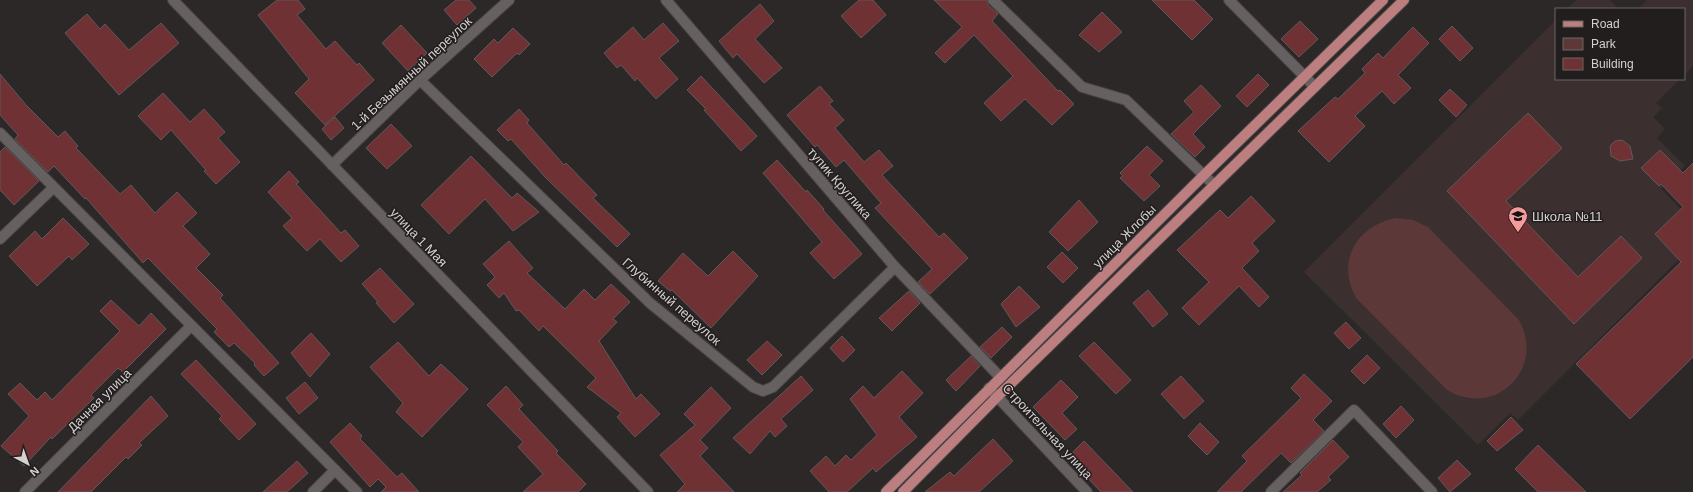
<svg xmlns="http://www.w3.org/2000/svg" width="1693" height="492" font-family="Helvetica,sans-serif">
	<style>
		.built { fill: #3b2f2f }
		.green { fill: #5d3838 }
		.building { fill: #6f3133; stroke: #5f5959 }
		.lines { fill: none; stroke-linecap: round; stroke-linejoin: round }
		.minor-casing { stroke: #474343; stroke-width: 12 }
		.major-casing { stroke: #474343; stroke-width: 12 }
		.minor { stroke: #666160; stroke-width: 10 }
		.major { stroke: #bc7e7f; stroke-width: 10 }
		.labels { text-anchor: middle; stroke-width: 3; stroke-linejoin: round; paint-order: stroke }
		.street-label { font-size: 13px; fill: #d4d1d1; stroke: #231e1e }
		.poi-label { font-size: 13px; fill: #d4d1d1; stroke: #231e1e; text-anchor: start }
	</style>
	<rect width="100%" height="100%" fill="#2c2828"/>
	<g class="built">
		<polygon points="1576,0 1610,0 1619,9 1567,9"/>
		<polygon points="1647,0 1693,0 1693,66 1684,75 1684,9 1638,9"/>
		<polygon points="1556,20 1556,79 1680,79 1656,103 1662,108 1653,117 1665,129 1657,138 1685,166 1661,189 1693,221 1693,245 1518,420 1510,413 1478,445 1304,272"/>
	</g>
	<path class="green" d="M 1396,218 L 1413,220 L 1428,227 L 1519,320 C 1546,368 1496,419 1447,390 L 1356,298 C 1336,261 1356,226 1396,218 Z"/>
	<g class="building">
		<polygon points="277,0 298,0 305,9 297,15 326,49 335,41 357,65 359,63 374,80 325,125 295,93 309,79 258,15"/>
		<polygon points="456,0 469,0 476,8 457,25 444,10"/>
		<polygon points="859,0 873,0 886,15 861,38 841,16"/>
		<polygon points="934,0 987,0 988,5 998,14 992,21 1058,91 1060,90 1074,104 1052,125 1025,99 1001,121 984,103 1013,76 974,35 945,63 935,53 962,27"/>
		<polygon points="1152,0 1194,0 1213,19 1192,40"/>
		<polygon points="760,4 774,21 755,39 782,68 764,83 737,54 733,58 719,41"/>
		<polygon points="1102,12 1122,32 1099,52 1079,35"/>
		<polygon points="87,14 100,29 105,24 129,50 161,23 179,43 119,95 65,33"/>
		<polygon points="1300,21 1318,39 1299,57 1281,39"/>
		<polygon points="663,23 679,41 659,58 678,79 656,99 637,78 635,81 621,65 617,68 604,53 633,27 644,40"/>
		<polygon points="401,25 427,53 408,71 382,43"/>
		<polygon points="1452,26 1473,48 1460,61 1439,39"/>
		<polygon points="1413,27 1429,43 1398,75 1411,88 1394,104 1382,91 1355,116 1365,126 1329,162 1298,131 1335,97 1338,99 1365,73 1362,69 1378,53 1383,58"/>
		<polygon points="513,28 530,44 519,55 517,53 492,77 474,59 494,39 498,43"/>
		<polygon points="0,74 27,106 58,137 65,131 78,146 76,148 120,194 131,185 155,213 177,192 197,213 183,226 210,254 196,268 223,295 220,298 279,363 264,376 254,365 255,363 234,343 229,347 214,332 217,329 176,287 148,258 143,263 86,198 85,199 54,166 48,172 15,139 18,135 0,115"/>
		<polygon points="1258,74 1269,85 1247,107 1236,96"/>
		<polygon points="701,76 757,136 741,151 704,110 706,109 687,90"/>
		<polygon points="1201,85 1221,106 1193,134 1205,147 1195,157 1171,134 1194,112 1184,101"/>
		<polygon points="820,86 833,101 829,104 844,120 835,128 864,162 879,150 893,166 882,175 939,237 944,233 968,258 930,294 918,282 932,269 875,208 881,203 844,160 836,167 817,145 815,147 787,115"/>
		<polygon points="1450,89 1467,105 1456,117 1439,100"/>
		<polygon points="163,93 190,122 204,109 225,132 218,138 240,162 216,184 204,171 206,170 171,130 161,140 138,116"/>
		<polygon points="519,109 529,120 527,123 564,165 566,163 597,195 593,198 630,234 617,247 545,177 511,139 508,141 497,130"/>
		<polygon points="1528,113 1562,148 1506,201 1578,277 1621,236 1642,258 1574,324 1447,191"/>
		<polygon points="335,117 344,128 331,140 322,129"/>
		<polygon points="391,124 412,146 387,169 366,148"/>
		<polygon points="1622,140 1630,146 1633,159 1620,161 1611,156 1610,146 1615,141"/>
		<polygon points="1147,146 1163,161 1149,175 1160,186 1144,201 1120,178 1123,176 1120,173"/>
		<polygon points="5,147 39,181 14,205 0,190 0,152"/>
		<polygon points="1660,150 1683,173 1693,163 1693,357 1630,419 1576,364 1681,262 1655,234 1683,207 1661,184 1659,186 1641,168"/>
		<polygon points="471,156 512,198 517,193 539,212 513,231 485,199 449,234 421,205"/>
		<polygon points="777,160 806,192 807,190 824,209 823,210 862,254 834,279 810,253 822,242 763,173"/>
		<polygon points="289,171 299,182 296,184 341,233 345,230 359,246 341,262 320,239 307,251 283,226 292,218 268,192"/>
		<polygon points="1251,196 1275,221 1252,243 1259,251 1242,268 1269,297 1259,307 1239,286 1199,325 1182,308 1209,282 1177,250 1220,210 1228,218"/>
		<polygon points="1079,200 1098,222 1068,251 1049,232"/>
		<polygon points="63,218 89,244 72,260 69,256 37,286 9,256 35,231 42,239"/>
		<polygon points="509,241 533,268 527,273 565,309 584,289 595,300 611,284 630,302 613,319 617,322 599,341 636,399 641,394 660,414 635,437 617,417 621,413 587,387 596,378 543,326 539,331 519,310 516,311 504,293 499,298 487,285 495,277 483,264"/>
		<polygon points="733,251 758,276 711,328 672,290 670,291 658,281 683,253 708,276"/>
		<polygon points="1062,252 1078,268 1063,283 1047,267"/>
		<polygon points="380,268 414,304 394,323 376,303 378,302 362,284"/>
		<polygon points="1019,286 1040,307 1016,327 1001,304"/>
		<polygon points="1148,290 1168,314 1153,327 1133,303"/>
		<polygon points="909,291 920,303 892,331 879,318"/>
		<polygon points="111,300 139,326 151,313 166,329 123,372 118,368 91,395 94,398 52,439 51,437 24,466 1,446 29,416 8,394 20,383 37,400 45,392 52,400 120,331 100,311"/>
		<polygon points="1346,322 1361,338 1349,349 1334,333"/>
		<polygon points="1002,327 1012,337 991,358 980,347"/>
		<polygon points="311,333 330,354 310,377 291,353"/>
		<polygon points="842,336 855,350 843,362 830,348"/>
		<polygon points="767,341 782,355 762,375 747,360"/>
		<polygon points="398,342 429,376 441,364 468,389 422,437 396,412 403,403 370,367"/>
		<polygon points="1094,342 1131,380 1116,394 1079,356"/>
		<polygon points="1367,355 1380,368 1364,384 1351,371"/>
		<polygon points="971,356 980,366 956,391 946,380"/>
		<polygon points="196,360 256,424 239,440 219,419 222,416 181,374"/>
		<polygon points="902,371 923,393 899,417 917,437 876,472 873,468 847,492 829,492 810,471 826,456 835,466 846,455 851,460 877,435 850,399 863,386 874,398"/>
		<polygon points="1304,374 1332,401 1313,420 1324,431 1291,463 1281,453 1241,492 1217,492 1247,461 1242,456 1301,398 1291,388"/>
		<polygon points="801,376 813,390 781,419 787,426 775,437 770,431 750,454 733,438"/>
		<polygon points="1181,376 1204,401 1184,419 1161,394"/>
		<polygon points="1061,380 1078,397 1062,413 1077,429 1065,440 1033,407"/>
		<polygon points="305,382 318,398 299,414 286,398"/>
		<polygon points="506,386 523,405 519,409 558,451 556,453 586,484 578,492 523,492 543,474 518,447 523,442 487,405"/>
		<polygon points="711,387 731,408 700,440 708,448 700,456 734,492 677,492 685,484 660,455 695,425 684,414"/>
		<polygon points="151,396 168,416 139,443 142,445 128,459 126,457 91,492 58,492"/>
		<polygon points="1401,406 1414,420 1396,438 1383,424"/>
		<polygon points="1511,417 1523,430 1497,451 1487,441"/>
		<polygon points="350,423 362,436 360,439 397,477 402,473 419,492 381,492 386,487 378,479 370,487 330,442"/>
		<polygon points="1200,423 1219,442 1207,455 1188,436"/>
		<polygon points="993,439 1013,461 979,492 925,492 950,472 954,476"/>
		<polygon points="1333,440 1349,457 1328,477 1331,480 1317,492 1283,492 1302,475 1300,473"/>
		<polygon points="1084,441 1133,492 1101,492 1068,457"/>
		<polygon points="1538,445 1586,492 1538,492 1515,469"/>
		<polygon points="1457,460 1471,474 1450,492 1438,478"/>
		<polygon points="297,461 308,473 287,492 263,492"/>
	</g>
	<g class="lines">
		<defs>
			<g id="minor">
				<polyline points="173,0 648,492"/>
				<polyline points="666,0 895,267 1000,377"/>
				<polyline points="993,0 1082,87 1126,100 1214,185"/>
				<polyline points="1229,0 1315,87"/>
				<polyline points="420,80 650,303 753,387 763,391 773,387 895,267"/>
				<polyline points="0,133 357,492"/>
				<polyline points="332,165 420,80 509,0"/>
				<polyline points="0,239 53,188"/>
				<polyline points="989,388 1087,492"/>
				<polyline points="25,492 191,326"/>
				<polyline points="313,492 335,470"/>
				<polyline points="1271,492 1354,410 1432,492"/>
			</g>
			<g id="major">
				<polyline points="886,492 1204,175 1383,0"/>
				<polyline points="903,492 998,396 1404,0"/>
			</g>
		</defs>
		<use href="#minor" class="minor-casing"/>
		<use href="#major" class="major-casing"/>
		<use href="#minor" class="minor"/>
		<use href="#major" class="major"/>
	</g>
	<defs>
		<symbol id="school-pin" viewBox="-11 -11 22 30"><path d="M0 17L-7.5 6A9.5 9.5 0 1 1 7.5 6Z" fill="#f59b9b" stroke="#231e1e"/><path d="M0-5L7-2L0 1L-7-2ZM-4 1L0 2.5L4 1V4Q0 6-4 4Z" fill="#111"/></symbol>
	</defs>
	<g fill-rule="evenodd">
		<use href="#school-pin" x="1507" y="205" width="22" height="30"/>
	</g>
	<g class="labels">
		<g class="street-label">
			<text transform="translate(411 73) rotate(-43)" y="5">1-й Безымянный переулок</text>
			<text transform="translate(840 183) rotate(49)" y="5">тупик Круглика</text>
			<text transform="translate(1124 236) rotate(-45)" y="5">улица Жлобы</text>
			<text transform="translate(419 237) rotate(46)" y="5">улица 1 Мая</text>
			<text transform="translate(672 301) rotate(41)" y="5">Глубинный переулок</text>
			<text transform="translate(99 400) rotate(-45)" y="5">Дачная улица</text>
			<text transform="translate(1048 431) rotate(47)" y="5">Строительная улица</text>
		</g>
		<g class="poi-label">
			<text x="1532" y="221">Школа №11</text>
		</g>
	</g>
	<rect x="1555" y="8" width="130" height="72" fill="#231e1e" stroke="#6a6666"/>
	<rect x="1563" y="21" width="20" height="6" fill="#bc7e7f" stroke="#6a6666"/>
	<text x="1591" y="28" font-size="12" fill="#d4d1d1">Road</text>
	<rect x="1563" y="38" width="20" height="12" fill="#5d3838" stroke="#6a6666"/>
	<text x="1591" y="48" font-size="12" fill="#d4d1d1">Park</text>
	<rect x="1563" y="58" width="20" height="12" fill="#6f3133" stroke="#6a6666"/>
	<text x="1591" y="68" font-size="12" fill="#d4d1d1">Building</text>
	<g transform="translate(28 464) rotate(139)" stroke="#231e1e" stroke-width="3" paint-order="stroke">
	<path d="M0-3L7 15L0 10L-7 15Z" fill="#d4d1d1"/>
	<text y="-6" font-size="11" font-weight="bold" text-anchor="middle" fill="#d4d1d1">N</text>
	</g>
</svg>
